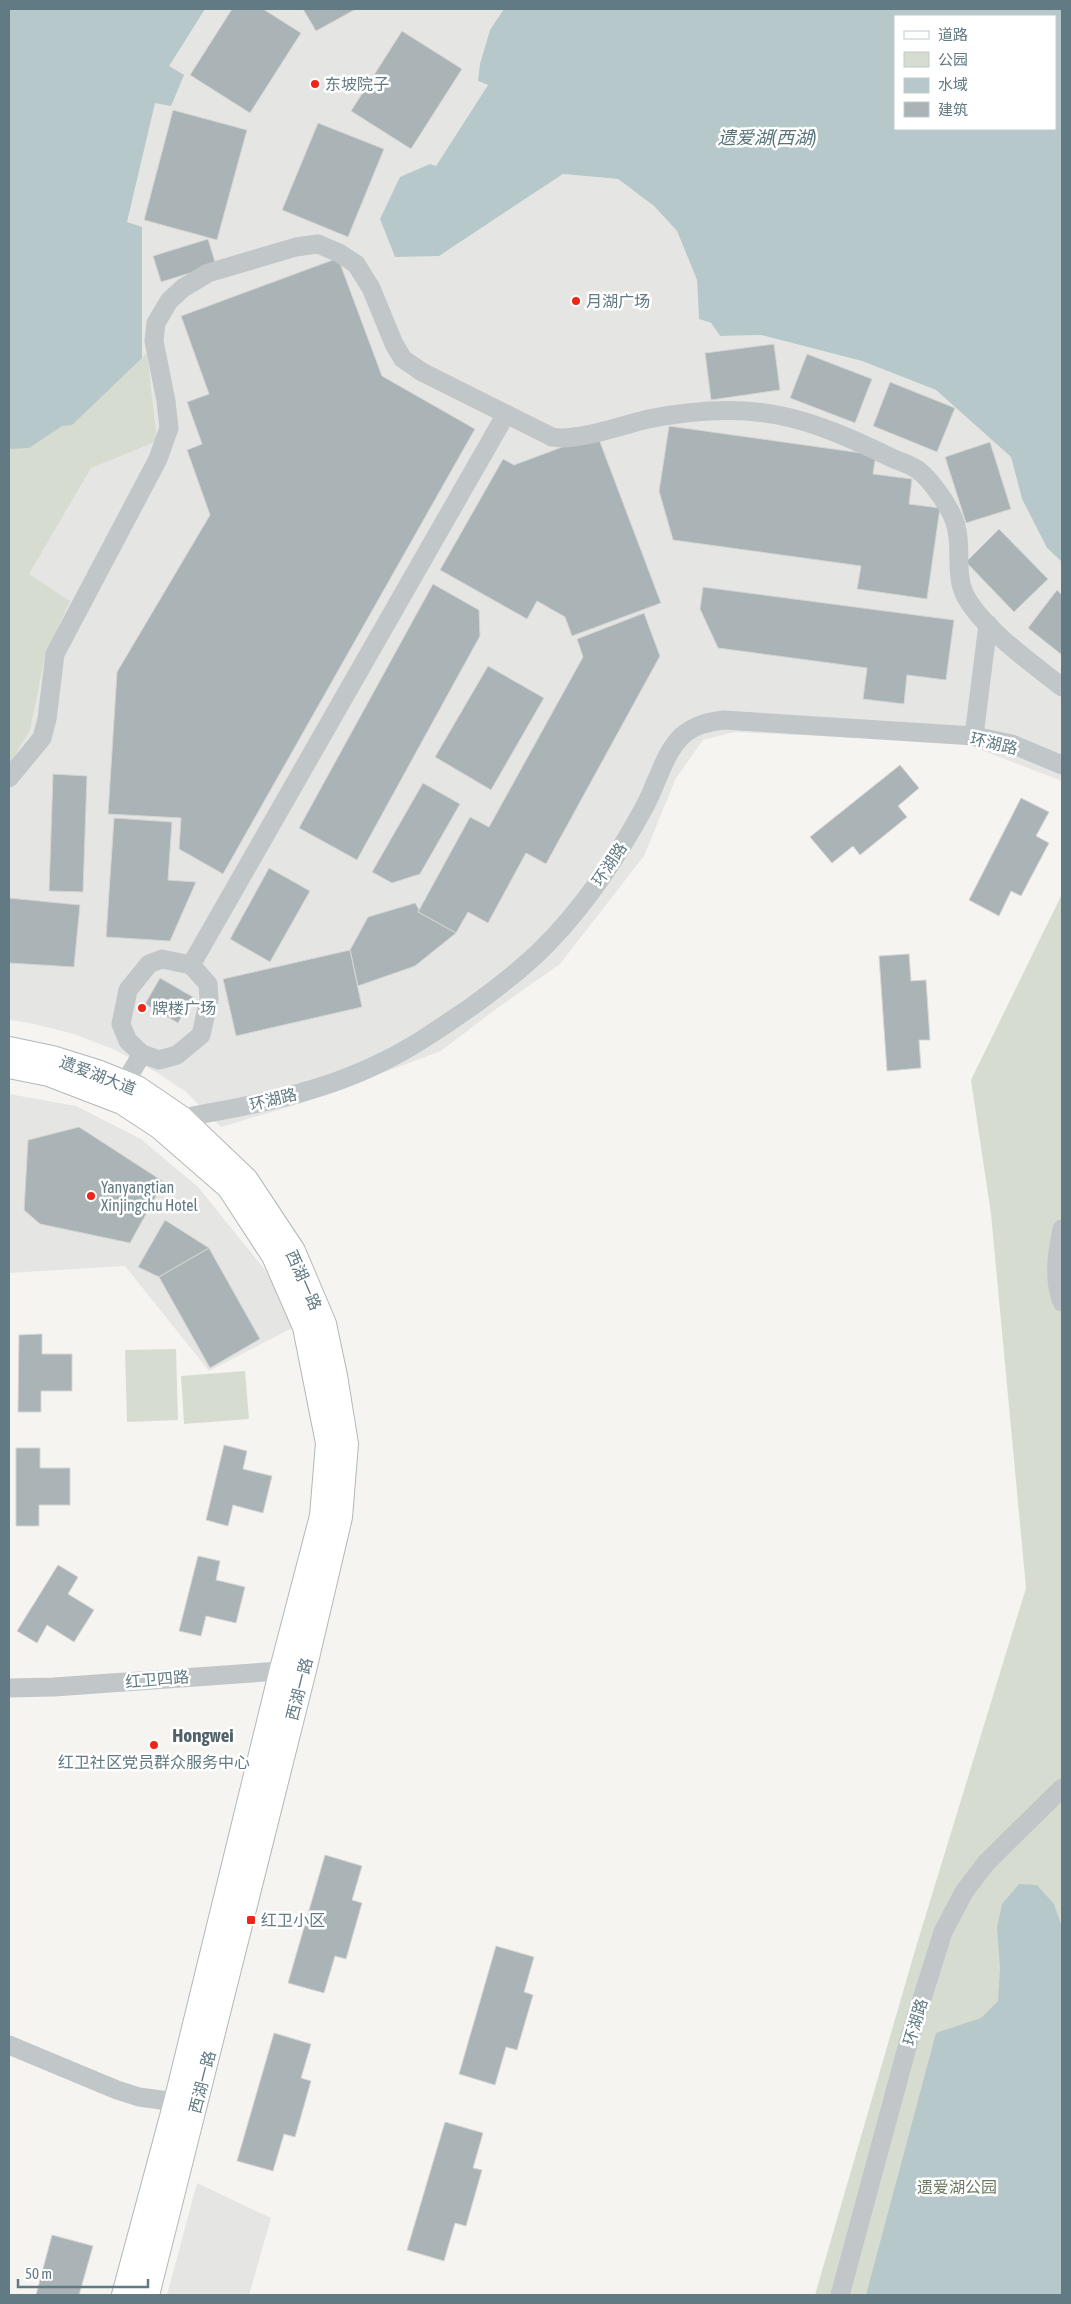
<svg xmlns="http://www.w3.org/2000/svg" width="1071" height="2304" font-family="'Asap Condensed','Noto Sans SC',sans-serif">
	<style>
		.built { fill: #e5e6e4 }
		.green { fill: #d7dcd1 }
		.water { fill: #b7c8ca; fill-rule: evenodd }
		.building { fill: #aab4b7; stroke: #d6d5d3 }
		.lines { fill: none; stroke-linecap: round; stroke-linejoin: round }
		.major-casing { stroke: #b2b8ba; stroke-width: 26 }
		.minor { stroke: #c1c6c8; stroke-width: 19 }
		.major { stroke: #fff; stroke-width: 24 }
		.poi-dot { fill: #ee2517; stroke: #fff; stroke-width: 2 }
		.labels { text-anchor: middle; stroke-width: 5; stroke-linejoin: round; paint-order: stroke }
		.poi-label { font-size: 16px; fill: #617a83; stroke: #fff; text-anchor: start }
		.street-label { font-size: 16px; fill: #617a83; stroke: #fff }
		.park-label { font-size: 16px; fill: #6a7a61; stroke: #fff }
		.water-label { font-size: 18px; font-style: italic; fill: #58767a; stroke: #fff }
		.quarter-label { font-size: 19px; font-weight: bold; fill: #506168; stroke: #fff }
	</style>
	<rect width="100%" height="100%" fill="#f5f4f0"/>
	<g class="built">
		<polygon points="205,9 504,9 478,81 488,85 436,166 439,256 563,174 618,179 654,206 677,231 697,280 699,319 711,323 720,336 761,335 862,361 936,390 1011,457 1022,499 1047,548 1062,562 1062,781 963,743 735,732 703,740 676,778 644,856 560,964 496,1009 441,1051 305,1102 221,1127 186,1092 156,1072 115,1050 74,1034 30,1023 9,1020 9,449 142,358 142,227 127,223 155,103 171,105 168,66"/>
		<polygon points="9,1094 76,1106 141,1139 198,1187 265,1270 296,1326 209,1371 125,1266 9,1273"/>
		<polygon points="197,2183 271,2218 249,2295 167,2295"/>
	</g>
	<g class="green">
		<polygon points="9,9 205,9 169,66 184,75 171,106 155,103 127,222 142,227 142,357 147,353 157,441 91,468 29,574 70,601 45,656 30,730 9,765"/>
		<polygon points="1062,894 1062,2295 815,2295 916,1947 1026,1588 991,1214 971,1080"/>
		<polygon points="176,1349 178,1420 127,1422 125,1350"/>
		<polygon points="245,1371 249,1419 184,1424 181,1376"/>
	</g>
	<g class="water">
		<polygon points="9,9 205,9 169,66 184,75 171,106 155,103 127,222 142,227 142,358 72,425 62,426 29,448 9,449"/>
		<path d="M 504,9 L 1062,9 L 1062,562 L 1047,548 L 1022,499 L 1011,457 L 936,390 L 862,361 L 761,335 L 720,336 L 711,323 L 699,319 L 697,280 L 677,231 L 654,206 L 618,179 L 563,174 L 439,256 L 395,257 L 380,219 L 400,177 L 430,164 L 436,166 L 488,85 L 478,81 L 480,64 L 490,30 ZM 895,16 L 1055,16 L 1055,129 L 895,129 Z"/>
		<polygon points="1019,1884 1037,1885 1054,1904 1062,1927 1062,2295 866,2295 936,2033 981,2018 998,2001 1000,1968 997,1927 1002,1904"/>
	</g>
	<g class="building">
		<polygon points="232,9 263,9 301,33 250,113 190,75"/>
		<polygon points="303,9 356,9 316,31"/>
		<polygon points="402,31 462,69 411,149 351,111"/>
		<polygon points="173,110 247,130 217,240 144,220"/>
		<polygon points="318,123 384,149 348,237 282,210"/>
		<polygon points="208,239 216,265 161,282 153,256"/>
		<polygon points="338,258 382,376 475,429 223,874 179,849 181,818 108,814 117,672 210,515 187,450 202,444 187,402 209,394 181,316"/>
		<polygon points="774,344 780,390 711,400 705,353"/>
		<polygon points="807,354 872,379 855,423 790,398"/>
		<polygon points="890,382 955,408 937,452 873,426"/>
		<polygon points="669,426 876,455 873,474 912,479 909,504 940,508 927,599 857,589 861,566 673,540 659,491"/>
		<polygon points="597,434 661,603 572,636 565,617 537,601 527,619 440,570 503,459 514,465"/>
		<polygon points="990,442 1011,509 966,523 945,457"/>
		<polygon points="999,529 1048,579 1014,612 966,562"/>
		<polygon points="433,584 479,610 480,636 357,860 299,828"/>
		<polygon points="703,587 954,620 946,680 907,675 904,704 863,699 867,668 718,648 700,609"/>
		<polygon points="1057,590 1062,595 1062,655 1028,628"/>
		<polygon points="644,613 660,656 546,864 526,853 488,923 468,912 456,933 418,912 470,817 489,827 583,657 577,639"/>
		<polygon points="488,666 544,698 491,790 435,757"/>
		<polygon points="900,765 919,788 898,806 907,817 860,855 853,846 832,863 810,837"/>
		<polygon points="53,774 87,776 83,892 49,891"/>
		<polygon points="423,783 460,804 420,874 392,883 372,872"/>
		<polygon points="1021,798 1049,812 1036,836 1049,843 1021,896 1011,891 999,916 969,900"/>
		<polygon points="114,818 172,822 168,880 196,882 170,941 106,937"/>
		<polygon points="269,868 310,891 270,962 230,939"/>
		<polygon points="9,898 80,905 74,967 9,963"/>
		<polygon points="415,903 419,909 418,912 456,933 415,966 358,986 350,950 368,917"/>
		<polygon points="350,950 362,1007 236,1036 223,979"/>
		<polygon points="909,954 911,981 926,980 930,1040 919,1040 921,1068 887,1071 879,956"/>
		<polygon points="160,978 193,997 178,1023 145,1004"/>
		<polygon points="79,1127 164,1182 130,1243 40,1224 24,1210 28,1140"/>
		<polygon points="165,1220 209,1248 159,1277 138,1267"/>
		<polygon points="209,1248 260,1339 210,1368 159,1277"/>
		<polygon points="42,1334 42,1354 72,1354 72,1391 41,1391 41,1412 18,1412 19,1335"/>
		<polygon points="224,1445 247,1451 243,1469 272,1476 263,1513 233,1505 228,1526 206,1520"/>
		<polygon points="16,1448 40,1448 40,1468 70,1468 70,1505 39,1505 39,1526 16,1526"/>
		<polygon points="198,1556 220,1561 216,1580 245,1587 236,1623 206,1616 201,1636 179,1631"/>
		<polygon points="58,1565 78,1577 68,1594 94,1610 74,1642 47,1625 37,1643 17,1631"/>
		<polygon points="325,1855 362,1866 352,1900 362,1903 346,1959 335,1956 324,1993 288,1983"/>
		<polygon points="496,1946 534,1957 524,1992 533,1995 517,2050 506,2047 495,2085 459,2074"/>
		<polygon points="274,2033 311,2044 301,2078 311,2081 295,2137 284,2134 273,2171 237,2161"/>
		<polygon points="445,2122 483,2133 473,2168 482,2170 466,2226 455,2223 444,2261 407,2250"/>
		<polygon points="52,2235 93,2246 79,2295 36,2295"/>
	</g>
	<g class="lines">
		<defs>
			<g id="major">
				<polyline points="9,1049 52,1058 100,1073 137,1088 181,1118 246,1180 293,1251 324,1324 335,1376 346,1444 340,1517 304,1670 147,2295"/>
				<polyline points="9,1066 49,1074 122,1102 160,1127 229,1187 274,1256 305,1327 328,1443 322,1516 282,1669 176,2102 124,2295"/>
			</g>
		</defs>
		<use href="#major" class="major-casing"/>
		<g class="minor">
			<polyline points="974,736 988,624"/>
			<path d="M 9,778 L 42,738 L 47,719 L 55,654 L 158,459 L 169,428 L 166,401 L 154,341 L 156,323 L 169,301 L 183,288 L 208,273 L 296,247 L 318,244 L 339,253 L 356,264 L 371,288 L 394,344 L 403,359 L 422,372 L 552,437 C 576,442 623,425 648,419 C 689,411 736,407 777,415 C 816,422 857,441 894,459 C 901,462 911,465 918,470 C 931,480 952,509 956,526 C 962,547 955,573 964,593 C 979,626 1034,665 1062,687"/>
			<polyline points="142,1054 159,1060 177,1055 201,1035 209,999 208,984 191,965"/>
			<polyline points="118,1094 142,1054 128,1041 121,1024 128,990 149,964 162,959 191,965 506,414"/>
			<path d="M 172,1122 L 181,1118 C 249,1106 322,1093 384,1061 C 415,1046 443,1026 471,1007 C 496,989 522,969 544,947 C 585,906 618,856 645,806 C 657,784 664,753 682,736 C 694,725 708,722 724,720 L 974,736 L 1012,744 L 1062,765"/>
			<path d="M 1062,1229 C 1057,1253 1053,1279 1062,1302"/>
			<polyline points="9,1688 54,1687 294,1670"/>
			<polyline points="9,2045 117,2090 139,2097 176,2102"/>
			<polyline points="840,2295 909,2040 943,1932 964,1892 986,1863 1062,1788"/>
		</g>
		<use href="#major" class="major"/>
	</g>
	<g class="poi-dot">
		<circle cx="315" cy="84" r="5"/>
		<circle cx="576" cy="301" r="5"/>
		<circle cx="142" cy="1008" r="5"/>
		<circle cx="91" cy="1196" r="5"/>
		<circle cx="154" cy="1745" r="5"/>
		<rect x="246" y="1915" width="10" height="10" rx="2.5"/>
	</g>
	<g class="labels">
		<g class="poi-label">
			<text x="325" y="90">东坡院子</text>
			<text x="586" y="307">月湖广场</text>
			<text x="152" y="1014">牌楼广场</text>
			<text x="101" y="1193">Yanyangtian<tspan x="101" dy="18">Xinjingchu Hotel</tspan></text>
			<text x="154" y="1768" text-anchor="middle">红卫社区党员群众服务中心</text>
			<text x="261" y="1926">红卫小区</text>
		</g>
		<g class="street-label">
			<text transform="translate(994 743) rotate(13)" y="6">环湖路</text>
			<text transform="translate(609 864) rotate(-56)" y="6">环湖路</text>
			<text transform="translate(98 1075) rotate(21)" y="6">遗爱湖大道</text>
			<text transform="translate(273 1099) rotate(-14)" y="6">环湖路</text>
			<text transform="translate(304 1280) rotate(66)" y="6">西湖一路</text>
			<text transform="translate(157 1679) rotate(-5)" y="6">红卫四路</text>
			<text transform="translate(299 1689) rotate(-76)" y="6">西湖一路</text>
			<text transform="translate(915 2022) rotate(-73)" y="6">环湖路</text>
			<text transform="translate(202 2082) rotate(-76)" y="6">西湖一路</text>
		</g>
		<g class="park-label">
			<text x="957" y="2193">遗爱湖公园</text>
		</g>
		<g class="water-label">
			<text x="767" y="144">遗爱湖(西湖)</text>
		</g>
		<g class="quarter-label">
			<text x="203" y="1742">Hongwei</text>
		</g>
	</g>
	<rect width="1071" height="2304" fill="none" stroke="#617a83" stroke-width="20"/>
	<rect x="894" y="15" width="162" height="115" fill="#ffffff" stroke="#c0cacd"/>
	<rect x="904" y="31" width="25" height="8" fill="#ffffff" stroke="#c0cacd"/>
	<text x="938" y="40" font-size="15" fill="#617a83">道路</text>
	<rect x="904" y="52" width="25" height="15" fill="#d7dcd1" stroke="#c0cacd"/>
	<text x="938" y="65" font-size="15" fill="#617a83">公园</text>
	<rect x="904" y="78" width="25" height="15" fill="#b7c8ca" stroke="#c0cacd"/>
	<text x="938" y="90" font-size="15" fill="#617a83">水域</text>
	<rect x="904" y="102" width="25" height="15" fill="#aab4b7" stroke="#c0cacd"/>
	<text x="938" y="115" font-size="15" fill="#617a83">建筑</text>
	<path d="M18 2279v8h130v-8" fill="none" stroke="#617a83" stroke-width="2.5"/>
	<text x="25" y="2279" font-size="15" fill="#617a83" stroke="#ffffff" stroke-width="4" paint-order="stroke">50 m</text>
</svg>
